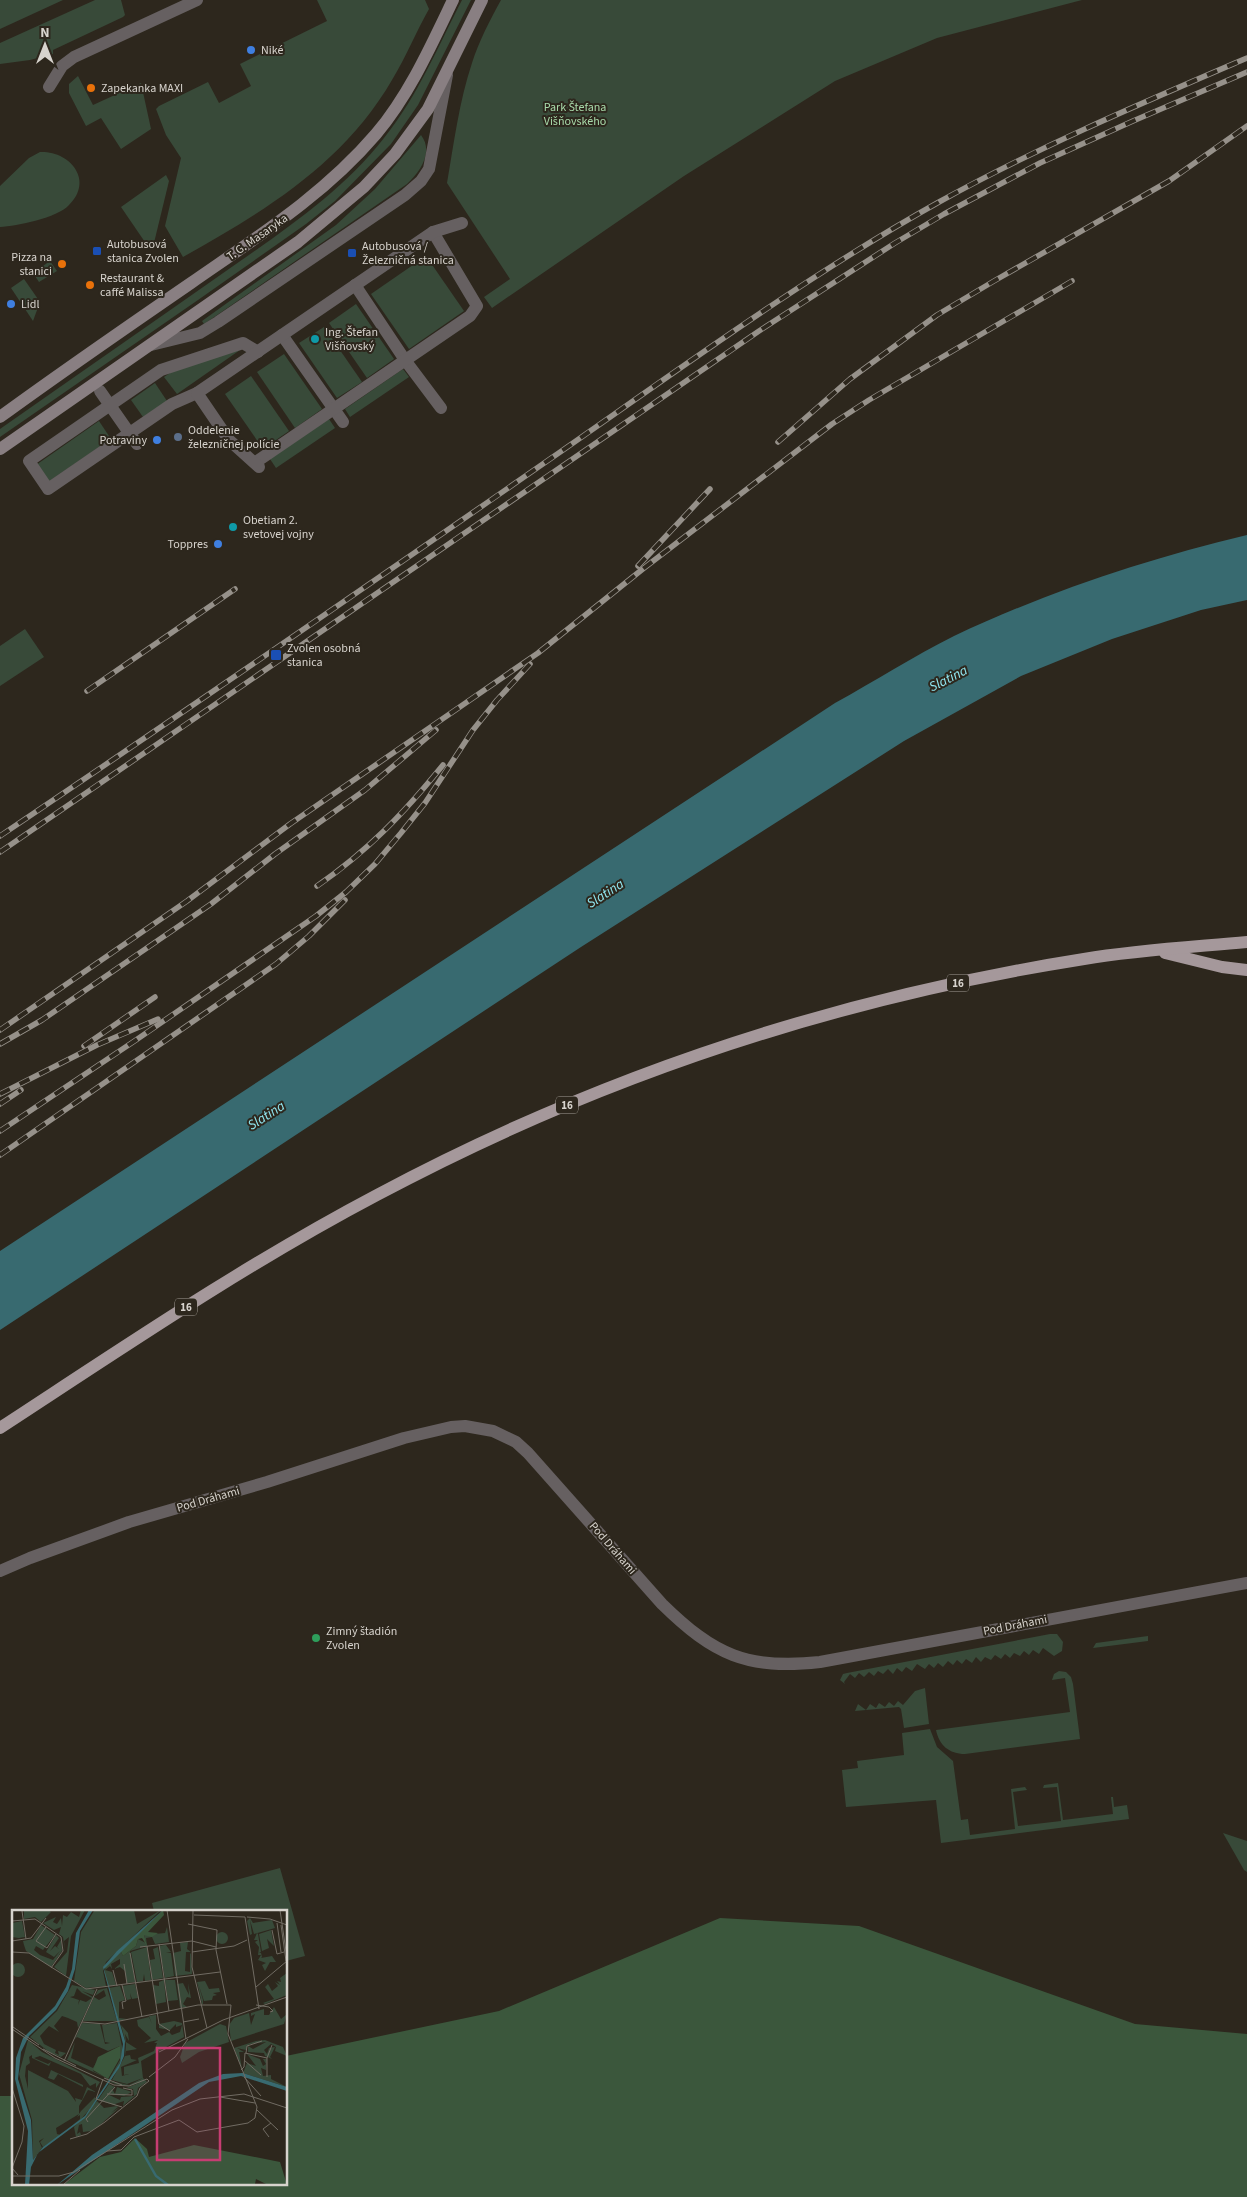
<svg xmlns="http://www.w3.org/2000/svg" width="1247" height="2197" font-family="'Source Sans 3',sans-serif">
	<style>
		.green { fill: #384a39 }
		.forest { fill: #3b573c }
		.water { fill: #386a70 }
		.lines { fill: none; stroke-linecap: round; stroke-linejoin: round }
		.street { stroke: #666061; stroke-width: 12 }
		.secondary { stroke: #897f82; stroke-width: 12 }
		.primary { stroke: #a5989b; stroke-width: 12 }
		.rail-casing { stroke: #96918a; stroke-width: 5.5 }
		.rail { stroke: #2d271d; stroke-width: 4; stroke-dasharray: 11; stroke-linecap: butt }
		.shop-dot { fill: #3f7fe0; stroke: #2d271d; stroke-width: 2 }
		.food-dot { fill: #e8710a; stroke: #2d271d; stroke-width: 2 }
		.transit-dot { fill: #1a4fb4; stroke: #2d271d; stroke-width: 2 }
		.culture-dot { fill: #0f9aa8; stroke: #2d271d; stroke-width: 2 }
		.service-dot { fill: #5c6f8a; stroke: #2d271d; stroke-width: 2 }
		.leisure-dot { fill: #2e9e5b; stroke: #2d271d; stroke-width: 2 }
		.labels { text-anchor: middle; stroke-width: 4; stroke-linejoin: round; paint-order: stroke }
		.shield { fill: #2d271d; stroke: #a49f98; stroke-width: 1 }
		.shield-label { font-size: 11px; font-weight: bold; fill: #d7d3cd }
		.poi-label { font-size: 12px; fill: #d7d3cd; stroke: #2d271d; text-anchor: start }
		.park-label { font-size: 12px; fill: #a8daaa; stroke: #2d271d }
		.street-label { font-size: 12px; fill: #d7d3cd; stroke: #2d271d }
		.water-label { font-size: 14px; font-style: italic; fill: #91e8f2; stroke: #2d271d }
		.inset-river { fill: none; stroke: #386a70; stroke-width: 2.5 }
		.inset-road { fill: none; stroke: #716c63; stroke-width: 1 }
		.view { fill: #c63d72; fill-opacity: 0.15; stroke: #c63d72; stroke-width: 2.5 }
		.inset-edge { fill: none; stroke: #d7d3cd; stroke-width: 2.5 }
	</style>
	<rect width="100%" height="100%" fill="#2d271d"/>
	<g class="green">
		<polygon points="0,0 63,0 0,29"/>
		<polygon points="95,0 121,0 125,15 123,17 53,50 53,54 30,60 0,64 0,43"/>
		<path d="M 317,0 L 425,0 L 429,9 C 416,32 406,57 392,80 C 343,164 265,211 183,257 L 165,226 L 181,158 L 166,135 L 156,109 L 159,106 L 208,82 L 219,103 L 251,86 L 240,64 L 327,21 Z"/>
		<path d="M 462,0 L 471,0 L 418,105 L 391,144 L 335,201 L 306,224 L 198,300 L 0,437 L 0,429 C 75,376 151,324 226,271 C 283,231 341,193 384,138 C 419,94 437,48 462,0 Z"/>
		<path d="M 501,0 L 1082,0 L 937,38 L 835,81 L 684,176 L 492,308 L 484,297 L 510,279 L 447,183 C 454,143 459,102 472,63 C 479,41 490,20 501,0 Z"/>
		<polygon points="78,76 93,105 141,83 151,129 121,149 101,118 86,126 69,93 69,84"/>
		<path d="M 421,135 C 434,152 420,172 407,184 L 204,324 L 202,321 L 336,225 L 375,189 Z"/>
		<path d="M 40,152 C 71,151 94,181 69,205 C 57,218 17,226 0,227 L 0,186 L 29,158 Z"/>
		<polygon points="166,175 169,181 153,247 149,248 121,207"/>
		<polygon points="426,256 464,311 409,349 371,294"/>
		<polygon points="50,261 57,271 39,282 33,273"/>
		<polygon points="24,279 40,302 33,321 11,288"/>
		<polygon points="356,304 394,359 367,378 329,323"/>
		<polygon points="324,327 362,382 337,398 299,343"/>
		<polygon points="240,350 177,394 164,377 176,369"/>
		<polygon points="284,354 322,409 295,428 257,372"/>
		<polygon points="403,369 409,377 350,417 345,409"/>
		<polygon points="251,376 289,431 263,449 225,394"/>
		<polygon points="155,383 167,401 143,417 131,400"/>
		<polygon points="329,419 335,428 276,468 270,459"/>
		<polygon points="99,421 111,439 48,482 36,465"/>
		<polygon points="25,629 44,657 0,686 0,646"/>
		<polygon points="1050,1634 1057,1634 1063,1642 1062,1651 1054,1656 1043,1648 1039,1654 1033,1650 1029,1655 1024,1651 1020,1656 1014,1653 1010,1658 1005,1654 1001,1659 995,1655 991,1660 985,1657 981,1662 976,1657 972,1663 966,1659 962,1664 957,1660 953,1665 948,1661 943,1667 938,1663 934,1668 929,1664 925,1669 917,1664 912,1671 906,1667 902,1672 897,1668 893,1674 888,1669 883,1674 878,1671 874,1676 869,1672 864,1677 859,1673 855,1678 850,1674 844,1682 845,1684 840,1680 843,1674 847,1673"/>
		<polygon points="1148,1636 1148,1641 1093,1648 1096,1643"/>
		<path d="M 1059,1671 L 1066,1672 L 1071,1677 L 1073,1684 L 1080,1739 L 965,1754 C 949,1754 939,1745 936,1730 L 1070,1712 L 1065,1678 L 1052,1680 L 1054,1674 Z"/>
		<polygon points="925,1688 929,1724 904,1728 901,1709 899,1707 855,1711 858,1704 866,1710 870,1704 876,1708 879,1703 885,1707 889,1702 894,1706 898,1701 903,1705 915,1691"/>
		<polygon points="930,1729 937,1747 953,1761 961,1820 968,1819 970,1835 1015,1829 1011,1789 1025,1787 1027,1790 1013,1792 1018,1826 1061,1821 1057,1787 1043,1788 1044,1785 1058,1783 1063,1820 1113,1814 1111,1797 1113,1797 1114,1807 1127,1805 1129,1819 941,1843 936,1800 846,1807 842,1770 858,1768 857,1761 904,1755 902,1733"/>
		<polygon points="1223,1833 1247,1841 1247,1872 1244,1870"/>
		<polygon points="280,1868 305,1956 286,1961 286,1911 154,1911 152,1903"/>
	</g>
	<polygon class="forest" points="720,1918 859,1926 1135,2024 1247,2034 1247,2197 0,2197 0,2096 14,2096 14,2183 286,2183 286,2056 499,2011"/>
	<path class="water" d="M 1247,535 L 1247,600 L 1201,610 L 1112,639 L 1021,676 L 904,741 L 581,947 L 0,1330 L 0,1251 L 835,703 C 875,681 914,656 954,636 C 1047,592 1147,559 1247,535 Z"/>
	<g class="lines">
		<g class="street">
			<polyline points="49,87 62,66 74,57 197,0"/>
			<polyline points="355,285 405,360 441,408"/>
			<polyline points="282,335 343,422"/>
			<polyline points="151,345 200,333 218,322 405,195 421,181 429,169 447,75"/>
			<polyline points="100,391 137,444"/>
			<polyline points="197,393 172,404 48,489 29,461 161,370 243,343 258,352"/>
			<polyline points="256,462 470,316 477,306 433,232"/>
			<polyline points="259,467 229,440 197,393 433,232 462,223"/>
			<path d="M 0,1571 L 30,1558 L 129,1522 L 267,1482 L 404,1438 L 451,1427 L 465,1426 L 493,1431 L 516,1442 L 528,1453 L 662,1604 C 714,1655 747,1670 820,1662 L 1247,1583"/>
		</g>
		<g class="secondary">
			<path d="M 0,417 C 63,371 127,327 191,283 C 257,237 324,195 376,134 C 409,95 431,46 453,0"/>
			<polyline points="0,449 298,242 364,187 395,154 428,109 482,0"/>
		</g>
		<g class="primary">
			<polyline points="1165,953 1222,967 1247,970"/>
			<path d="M 0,1428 C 124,1347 246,1264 377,1195 C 598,1077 837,998 1084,959 C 1138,950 1193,947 1247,942"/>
		</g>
		<defs>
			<g id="rail">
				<polyline points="778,442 850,379 937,315 994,281 1169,181 1247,126"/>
				<polyline points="638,566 710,489"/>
				<polyline points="87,691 235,589"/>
				<path d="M 0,836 C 184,712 367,586 550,459 C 677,371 803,278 939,202 C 1038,147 1142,103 1247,58"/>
				<polyline points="0,852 759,331 895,243 944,214 1040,163 1133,121 1247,72"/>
				<path d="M 317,886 C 369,850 404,813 443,765"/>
				<polyline points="0,1030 187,901 290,824 538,653 644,568 832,424 869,400 1072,281"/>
				<polyline points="0,1044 42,1020 211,904 275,854 365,790 436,730"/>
				<polyline points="84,1046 155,997"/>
				<polyline points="0,1094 97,1045 158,1019"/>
				<polyline points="0,1104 21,1090"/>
				<polyline points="0,1131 136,1040 316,916 346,892 375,864 401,833 425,803 473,730 497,700 530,664"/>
				<polyline points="0,1155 276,964 309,936 345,900"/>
			</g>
		</defs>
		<use href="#rail" class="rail-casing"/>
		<use href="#rail" class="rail"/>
	</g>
	<g class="shop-dot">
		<circle cx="251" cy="50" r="5"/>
		<circle cx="11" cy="304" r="5"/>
		<circle cx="157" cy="440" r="5"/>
		<circle cx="218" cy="544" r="5"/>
	</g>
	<g class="food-dot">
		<circle cx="91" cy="88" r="5"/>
		<circle cx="62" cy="264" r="5"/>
		<circle cx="90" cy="285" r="5"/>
	</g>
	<g class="transit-dot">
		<rect x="92" y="246" width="10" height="10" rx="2.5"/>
		<rect x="347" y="248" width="10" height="10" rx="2.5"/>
		<rect x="270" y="649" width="12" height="12" rx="2.5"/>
	</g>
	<g class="culture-dot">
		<circle cx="315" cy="339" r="5"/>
		<circle cx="233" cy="527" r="5"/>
	</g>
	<circle class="service-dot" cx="178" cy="437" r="5"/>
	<circle class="leisure-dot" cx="316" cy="1638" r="5"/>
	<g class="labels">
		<g class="shield">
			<rect x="947" y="974.5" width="22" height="17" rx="4"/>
			<rect x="556" y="1096.5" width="22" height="17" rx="4"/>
			<rect x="175" y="1298.5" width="22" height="17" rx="4"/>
		</g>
		<g class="shield-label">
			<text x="958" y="987">16</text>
			<text x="567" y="1109">16</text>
			<text x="186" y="1311">16</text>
		</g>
		<g class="poi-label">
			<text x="261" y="54">Niké</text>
			<text x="101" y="92">Zapekanka MAXI</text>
			<text x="107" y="248">Autobusová<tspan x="107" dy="14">stanica Zvolen</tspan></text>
			<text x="362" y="250">Autobusová /<tspan x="362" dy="14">Železničná stanica</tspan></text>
			<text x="52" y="261" text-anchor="end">Pizza na<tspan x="52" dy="14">stanici</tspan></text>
			<text x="100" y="282">Restaurant &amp;<tspan x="100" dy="14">caffé Malissa</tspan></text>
			<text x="21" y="308">Lidl</text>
			<text x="325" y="336">Ing. Štefan<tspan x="325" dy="14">Višňovský</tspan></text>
			<text x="188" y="434">Oddelenie<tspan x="188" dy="14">železničnej polície</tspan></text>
			<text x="147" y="444" text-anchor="end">Potraviny</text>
			<text x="243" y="524">Obetiam 2.<tspan x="243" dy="14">svetovej vojny</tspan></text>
			<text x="208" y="548" text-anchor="end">Toppres</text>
			<text x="287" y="652">Zvolen osobná<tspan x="287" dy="14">stanica</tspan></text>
			<text x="326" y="1635">Zimný štadión<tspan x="326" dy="14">Zvolen</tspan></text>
		</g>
		<g class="park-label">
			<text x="575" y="111">Park Štefana<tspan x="575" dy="14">Višňovského</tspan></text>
		</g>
		<g class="street-label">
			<text transform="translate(257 237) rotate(-35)" y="4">T. G. Masaryka</text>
			<text transform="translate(208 1499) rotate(-16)" y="4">Pod Dráhami</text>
			<text transform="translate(613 1548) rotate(49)" y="4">Pod Dráhami</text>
			<text transform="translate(1015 1625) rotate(-11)" y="4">Pod Dráhami</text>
		</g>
		<g class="water-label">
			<text transform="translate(948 678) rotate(-27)" y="5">Slatina</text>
			<text transform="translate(605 893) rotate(-33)" y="5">Slatina</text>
			<text transform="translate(266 1115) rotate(-33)" y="5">Slatina</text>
		</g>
	</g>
	<g transform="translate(12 1910)">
		<rect width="275" height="275" fill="#2d271d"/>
		<path d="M 12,0 L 36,0 L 39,2 L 29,12 L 23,7 L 12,9 ZM 69,0 L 73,0 L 59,26 L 54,66 L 42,57 L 55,42 L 57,27 L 52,31 L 53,41 L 51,27 L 47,24 L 49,17 L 42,20 L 31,13 L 44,7 L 41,12 L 45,14 L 49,8 L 50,16 L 51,5 L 55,7 L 59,2 L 67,7 ZM 122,0 L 125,14 L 149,0 L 94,52 L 91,61 L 94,76 L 74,78 L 62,71 L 69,22 L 82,1 ZM 238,8 L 241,13 L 260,10 L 263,18 L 242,24 L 238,10 L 240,24 L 238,25 L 235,11 ZM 10,11 L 13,27 L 0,29 L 7,28 L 0,27 L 0,13 ZM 29,15 L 43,25 L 31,40 L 24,36 L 22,40 L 28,45 L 41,50 L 48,41 L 42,47 L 34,42 L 44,25 L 47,28 L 38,41 L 43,36 L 47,39 L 45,37 L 49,30 L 50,41 L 39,57 L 14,41 L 12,35 L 11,31 L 21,29 ZM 155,17 L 157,32 L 143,34 L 140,27 L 134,28 L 135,36 L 118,41 L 123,72 L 115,73 L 113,61 L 108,57 L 102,59 L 108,54 L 108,49 L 99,54 L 100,59 L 98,56 L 93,60 L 100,62 L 104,75 L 96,76 L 92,62 L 95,55 L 109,42 L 111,46 L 124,36 L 126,29 L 134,33 L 132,25 L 153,23 ZM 259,20 L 262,36 L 255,29 L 257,38 L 250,41 L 247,24 ZM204 28a6 6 0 1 1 12 0a6 6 0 1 1-12 0ZM 245,23 L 246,24 L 249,42 L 247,43 L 249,43 L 250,47 L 249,48 L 260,46 L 264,52 L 258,52 L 253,61 L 250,55 L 254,53 L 246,50 L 249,45 L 246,45 L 247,37 L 243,32 L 246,30 L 242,30 ZM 176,32 L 175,39 L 179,42 L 174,42 L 173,61 L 178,62 L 178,44 L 179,43 L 180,64 L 163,66 L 161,43 L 169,41 L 168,33 ZM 158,34 L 158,38 L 158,34 L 154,35 L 159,42 L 154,42 L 159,43 L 162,66 L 153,68 L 147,36 ZM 135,37 L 139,70 L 133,71 L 132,64 L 131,71 L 125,72 L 119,42 ZM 146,37 L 151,68 L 140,70 L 138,50 L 143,49 L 141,39 ZM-1 60a7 7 0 1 1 14 0a7 7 0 1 1-14 0ZM 275,63 L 275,85 L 253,94 L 251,93 L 262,89 L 253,77 L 256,74 L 260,81 L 266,76 L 263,72 L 268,75 L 265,71 L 269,72 L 268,68 ZM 152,70 L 154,92 L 144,94 L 141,75 L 147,76 L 147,72 ZM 153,70 L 163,70 L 166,90 L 156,91 ZM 193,71 L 197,79 L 207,78 L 208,82 L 201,83 L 205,85 L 201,86 L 200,90 L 192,91 L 186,73 L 191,90 L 191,94 L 190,94 L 185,72 ZM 171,73 L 177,85 L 176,73 L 179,88 L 175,87 L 171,94 L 175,97 L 168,98 L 165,74 ZM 123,74 L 126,88 L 120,89 L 118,83 L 119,89 L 115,90 L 110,76 ZM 60,75 L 83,80 L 81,85 L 70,81 L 81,87 L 66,118 L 65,112 L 56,108 L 49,123 L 56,108 L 50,106 L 42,116 L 47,122 L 37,116 L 28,126 L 32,134 L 44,140 L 43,143 L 47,145 L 46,141 L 54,143 L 49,147 L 37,142 L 18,127 L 45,101 ZM 65,78 L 70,83 L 80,88 L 74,92 L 68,90 L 66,95 L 67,90 L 58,87 L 62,86 ZM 108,76 L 113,90 L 107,92 L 107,108 L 115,109 L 107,111 L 97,78 ZM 95,78 L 105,111 L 71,111 L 82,87 L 87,90 L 94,86 L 92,80 L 83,86 L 86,80 ZM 262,97 L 269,109 L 275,104 L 272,114 L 219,131 L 217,115 L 222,108 L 237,103 L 239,115 L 243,104 L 239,106 L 239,103 L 252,99 L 252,105 L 257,105 ZM 144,105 L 144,119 L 149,126 L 157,122 L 160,125 L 168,122 L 170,115 L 164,117 L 164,114 L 158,120 L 147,118 L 147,114 L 162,111 L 170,113 L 172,127 L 129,151 L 131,168 L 115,174 L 100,170 L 113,146 L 114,134 L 109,115 L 116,123 L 117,131 L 113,124 L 114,132 L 125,139 L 114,141 L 113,146 L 118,145 L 119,149 L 125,150 L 109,157 L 110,166 L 117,164 L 112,165 L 112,157 L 127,153 L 126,148 L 142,141 L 145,133 L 142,133 L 146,130 L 132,133 L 139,128 L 126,116 L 125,110 L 137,107 L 140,114 L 137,106 ZM 70,113 L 88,114 L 93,134 L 98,133 L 93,132 L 90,115 L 105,113 L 111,141 L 108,153 L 99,170 L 55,150 L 63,132 L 59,148 L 81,158 L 86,150 L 81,161 L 97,169 L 108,150 L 108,136 L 96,141 L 65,127 L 63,129 ZM 208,114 L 214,116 L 217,132 L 187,142 L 170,153 L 168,147 L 173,133 ZM 16,130 L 30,142 L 88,172 L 84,178 L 84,173 L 78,176 L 69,164 L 28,146 L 22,148 L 36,154 L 39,152 L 37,156 L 20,148 L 20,145 L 17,147 L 18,153 L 14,156 L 13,166 L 16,179 L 16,160 L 56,181 L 64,192 L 63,188 L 70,190 L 75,177 L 84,182 L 76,180 L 67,196 L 67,204 L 44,218 L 45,224 L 49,225 L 31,237 L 28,232 L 32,228 L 27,231 L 30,238 L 21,250 L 20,210 L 7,164 ZM 253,130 L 271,137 L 275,146 L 263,141 L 264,137 L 259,134 L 252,140 L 255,144 L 257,138 L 263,137 L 258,147 L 260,149 L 253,146 L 252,143 L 236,142 L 236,136 L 241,139 L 254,132 L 238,134 L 235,136 L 234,140 L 225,138 L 232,142 L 227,142 L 230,159 L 222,138 L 244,131 ZM 235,144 L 248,149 L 251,156 L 254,154 L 251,149 L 255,149 L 254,160 L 249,158 L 251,166 L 259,165 L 259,169 L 275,177 L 231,163 L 235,153 L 244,156 ZM 39,160 L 71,175 L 71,177 L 46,164 L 42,170 L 36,168 ZM 131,168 L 135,172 L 126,178 L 125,184 L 111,196 L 112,191 L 103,194 L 106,197 L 99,203 L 108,197 L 88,215 L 85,207 L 88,215 L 79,221 L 71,222 L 70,214 L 67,215 L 65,224 L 68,222 L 69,225 L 64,227 L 62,217 L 85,191 L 92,198 L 105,196 L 86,190 L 97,174 L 103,177 L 100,179 L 103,184 L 105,177 L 120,182 L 112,186 L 95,184 L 108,190 L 109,187 L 122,186 L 121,179 L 114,178 L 127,173 L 116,176 L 104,174 L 93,170 L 117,175 ZM 83,187 L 84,190 L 73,206 L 57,218 L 68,209 L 68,205 L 65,207 L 69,201 Z" fill="#384a39" fill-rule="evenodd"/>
		<path d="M 151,0 L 152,5 L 136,22 L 146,23 L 140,27 L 132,25 L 135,36 L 130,28 L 126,29 L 124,36 L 111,46 L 109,42 L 92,60 L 95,54 ZM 108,136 L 108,148 L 96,169 L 81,160 L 86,147 ZM 123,228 L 135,239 L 137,247 L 182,235 L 268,252 L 275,275 L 256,275 L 244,269 L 243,274 L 248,275 L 51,275 L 88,247 L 109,242 Z" fill="#3b573c"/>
		<path d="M 77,0 L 81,0 L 68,21 L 63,59 L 56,81 L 44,100 L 17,126 L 9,142 L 6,169 L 19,210 L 21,250 L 31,237 L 73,206 L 108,153 L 111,134 L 91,57 L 105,41 L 151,0 L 92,59 L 113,131 L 112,146 L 107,158 L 73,208 L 26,243 L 19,257 L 17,275 L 13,275 L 16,221 L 3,169 L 4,148 L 11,128 L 43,96 L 54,77 L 60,59 L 64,23 ZM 231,163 L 275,177 L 275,181 L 229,166 L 197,172 L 45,275 L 80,245 L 187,173 L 211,164 Z" fill="#386a70"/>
		<path class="inset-river" d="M 123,229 L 144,266 L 156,275"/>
		<path class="inset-road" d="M 155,0 L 174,129M 181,0 L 180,57 L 195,118M 268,0 L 275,48M 10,1 L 14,29M 182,5 L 233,7M 233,7 L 247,99M 235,7 L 258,9 L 275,15M 0,11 L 23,9 L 49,27 L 51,41 L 39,58M 265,13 L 269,42M 176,14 L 205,20 L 204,40 L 215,94M 269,15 L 274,51M 34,17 L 24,31 L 35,38 L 44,24M 260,20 L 265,44 L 272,42M 0,31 L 19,28 L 34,8M 147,34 L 157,101M 135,36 L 147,114 L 158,121M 128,37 L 180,31 L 204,37M 0,42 L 17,43 L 74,79 L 208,62M 180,42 L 222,36 L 235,30M 118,43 L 130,107M 112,54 L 115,74M 101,60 L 105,76M 110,75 L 114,91 L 110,92 L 111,99M 244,77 L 275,51M 244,95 L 257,97 L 261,101 L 258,102M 70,112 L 93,114 L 186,95 L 219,95M 171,112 L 187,109M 1,117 L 27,135M 0,119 L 43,148 L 102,175 L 117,176 L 135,169M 31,139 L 64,156M 147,142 L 211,110 L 275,87M 234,143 L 235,136 L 250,131M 232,150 L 249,165M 52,151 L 85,79M 229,160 L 232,157 L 233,143 L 255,148M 137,167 L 163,147 L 176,129M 232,167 L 249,186M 255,167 L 255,148 L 260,135M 92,168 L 110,175M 91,169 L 84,189 L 110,197M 0,178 L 12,216 L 10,232 L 0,258 L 6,265M 95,184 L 120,185 L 120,180 L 111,178M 208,187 L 243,193M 245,200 L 266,220M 76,212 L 74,209 L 103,177M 257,227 L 251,219 L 259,213M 58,229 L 75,224 L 93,212 L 125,186 L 128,178 L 137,171 L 135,169M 95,241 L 109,240 L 122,227 L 167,210 L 185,222 L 236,213 L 243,208 L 245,197 L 216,124 L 219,95M 0,266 L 47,266 L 62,262 L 160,200 L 188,189 L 232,184 L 275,198M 51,275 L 68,260"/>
		<path class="view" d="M 145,138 L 208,138 L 208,250 L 145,250 Z"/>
		<rect width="275" height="275" class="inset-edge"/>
	</g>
	<g transform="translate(45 45)" stroke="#2d271d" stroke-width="4" paint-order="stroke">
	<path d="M0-4L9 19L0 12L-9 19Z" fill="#d7d3cd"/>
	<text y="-8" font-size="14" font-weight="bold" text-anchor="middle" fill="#d7d3cd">N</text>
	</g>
</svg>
